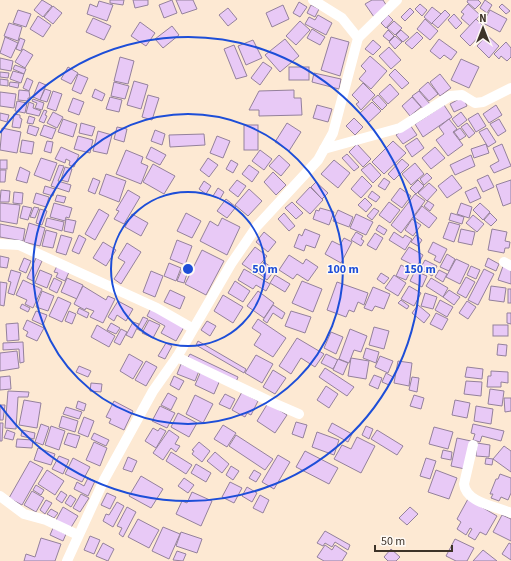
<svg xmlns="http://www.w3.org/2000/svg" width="511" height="561" font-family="'Source Sans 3',sans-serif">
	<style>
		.building { fill: #e8c9f6; stroke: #94819c }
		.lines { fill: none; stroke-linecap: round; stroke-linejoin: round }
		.street { stroke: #fff; stroke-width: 10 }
		.ring { fill: none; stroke: #1d4ed8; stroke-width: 2 }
		.centre { fill: #1d4ed8; stroke: #fef9f4; stroke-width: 2 }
		.ring-label { font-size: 12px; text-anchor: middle; font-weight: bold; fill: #1d4ed8; stroke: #fef9f4; stroke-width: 3; stroke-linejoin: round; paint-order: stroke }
	</style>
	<rect width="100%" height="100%" fill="#fde9d3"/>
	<g class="building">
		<polygon points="42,0 52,6 43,17 34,10"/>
		<polygon points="110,0 124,0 123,5 110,3"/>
		<polygon points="133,0 148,0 148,5 135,8"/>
		<polygon points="172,0 177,13 164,18 159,5"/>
		<polygon points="176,0 193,0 197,9 182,14"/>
		<polygon points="372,0 383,0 388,8 374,17 365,4"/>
		<polygon points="468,0 478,0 481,3 475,9 467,2"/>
		<polygon points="485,0 492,5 487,13 480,8"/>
		<polygon points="99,1 113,5 107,21 87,14 90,4 97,7"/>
		<polygon points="299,2 307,7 300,17 293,13"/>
		<polygon points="420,4 427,10 422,16 415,9"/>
		<polygon points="468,4 480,15 470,26 461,18 464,14 461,12"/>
		<polygon points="502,4 510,11 506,14 499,7"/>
		<polygon points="283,5 289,19 272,27 266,13"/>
		<polygon points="311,5 319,9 315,17 307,13"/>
		<polygon points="53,6 62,13 53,24 44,17"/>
		<polygon points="432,7 441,14 432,24 424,17"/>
		<polygon points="228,8 237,19 228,26 219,15"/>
		<polygon points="410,8 414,12 405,21 401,17"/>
		<polygon points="18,10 31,14 26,27 13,23"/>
		<polygon points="445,10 450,15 438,28 432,23"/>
		<polygon points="490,10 507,19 500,32 483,23"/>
		<polygon points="454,14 462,23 456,29 448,20"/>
		<polygon points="318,15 332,23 326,35 305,24 309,17 315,20"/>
		<polygon points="388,15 393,20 386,28 381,23"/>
		<polygon points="38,16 51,25 43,37 30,29"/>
		<polygon points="93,18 111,26 104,40 86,32"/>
		<polygon points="425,19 438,31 430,40 417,29"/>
		<polygon points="476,19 486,29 470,46 460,36"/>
		<polygon points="300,21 310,30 296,45 286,36"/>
		<polygon points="394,21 402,28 395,35 387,28"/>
		<polygon points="140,22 155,33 146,46 131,36"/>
		<polygon points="9,23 22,27 18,41 4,36"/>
		<polygon points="172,26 179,35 163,48 155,39"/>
		<polygon points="312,29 325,37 320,45 307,38"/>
		<polygon points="388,30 394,36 389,41 383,36"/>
		<polygon points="401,30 409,37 403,42 396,35"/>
		<polygon points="417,32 423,38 412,49 405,43"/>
		<polygon points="487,35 499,46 489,58 477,46"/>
		<polygon points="395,36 402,42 395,49 389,42"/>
		<polygon points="5,37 18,43 11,58 0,53"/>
		<polygon points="331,37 349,42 340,76 321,70"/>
		<polygon points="20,38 25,40 21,51 16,49"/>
		<polygon points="285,39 299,56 280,72 265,55"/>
		<polygon points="439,39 457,52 451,60 444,55 440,59 430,51"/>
		<polygon points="253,40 262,58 246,65 238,46"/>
		<polygon points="373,40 381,47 373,55 365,49"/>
		<polygon points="506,42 511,48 511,57 507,61 501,56 499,59 494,54"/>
		<polygon points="234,45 247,76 236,79 224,49"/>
		<polygon points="389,47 401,60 391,69 379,56"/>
		<polygon points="23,49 33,55 25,68 15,62"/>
		<polygon points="370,56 387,71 371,89 359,79 366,71 361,66"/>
		<polygon points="120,57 134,61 128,84 114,81"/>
		<polygon points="0,58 13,61 11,71 0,69"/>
		<polygon points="461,59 479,67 469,88 451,80"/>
		<polygon points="263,62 272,68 260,85 251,78"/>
		<polygon points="15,65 26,69 24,74 13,69"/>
		<polygon points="68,67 78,73 71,84 61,79"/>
		<rect x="289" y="67" width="20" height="13"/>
		<polygon points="395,69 409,83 402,89 389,75"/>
		<polygon points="13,71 24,74 21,83 10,79"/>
		<polygon points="0,72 9,73 8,78 0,77"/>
		<polygon points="314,73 341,79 339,89 312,82"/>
		<polygon points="78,74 88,78 81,94 72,90"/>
		<polygon points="440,74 451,88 440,96 430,82"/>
		<polygon points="27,78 33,81 29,91 23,88"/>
		<polygon points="0,79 8,80 8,86 0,85"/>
		<polygon points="134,81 148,85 141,109 127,105"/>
		<polygon points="10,82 19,83 18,88 9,86"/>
		<polygon points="39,82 46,85 40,100 33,97"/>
		<polygon points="114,82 129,86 125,99 111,96"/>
		<polygon points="428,82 438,94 429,101 419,90"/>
		<polygon points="363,83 375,95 361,110 356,104 359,102 352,95"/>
		<polygon points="390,84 399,94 388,104 379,94"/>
		<polygon points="45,89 51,91 47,102 40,100"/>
		<polygon points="95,89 105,94 102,101 92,97"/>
		<polygon points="19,90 29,91 30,98 28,98 28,101 18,100"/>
		<polygon points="294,90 294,98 301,98 302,115 259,116 259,110 249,110 259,91"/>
		<polygon points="53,91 62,94 56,111 47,108"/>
		<polygon points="419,91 430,104 424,110 412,96"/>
		<polygon points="0,92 16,94 14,108 0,106"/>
		<polygon points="148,95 159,98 152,120 142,117"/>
		<polygon points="378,95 387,105 382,110 372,100"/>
		<polygon points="110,97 122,100 119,112 106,109"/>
		<polygon points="412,97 421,107 410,116 402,106"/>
		<polygon points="463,97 467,106 454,112 450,104"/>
		<polygon points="73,98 84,102 79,115 68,111"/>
		<polygon points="33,99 44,103 42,110 35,108 37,103 32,101"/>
		<polygon points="17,101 27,103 25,113 15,111"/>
		<polygon points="29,102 34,104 33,108 41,111 39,116 26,113"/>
		<polygon points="372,102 381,111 368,123 360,113"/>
		<polygon points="317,105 332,109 328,122 313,118"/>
		<polygon points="444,105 452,117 423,137 415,124"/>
		<polygon points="496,105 502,115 489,123 483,114"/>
		<polygon points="44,110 47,111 45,115 47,116 44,123 39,121"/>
		<polygon points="53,112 63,117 57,128 47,123"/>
		<polygon points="461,112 467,120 458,127 452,119"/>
		<polygon points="0,113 9,115 7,122 0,120"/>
		<polygon points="478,113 486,126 476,132 468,119"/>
		<polygon points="14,114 20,115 20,118 22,119 20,128 12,127"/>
		<polygon points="29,116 35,118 33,124 27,123"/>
		<polygon points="354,118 363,127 355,135 346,126"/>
		<polygon points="63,119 77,124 73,137 58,132"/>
		<polygon points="449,119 457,129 453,132 463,145 448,156 436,140 444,134 439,127"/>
		<polygon points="499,119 506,131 498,136 490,124"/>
		<polygon points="81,123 95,127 92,136 79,133"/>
		<polygon points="287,123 301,132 289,151 275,142"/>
		<polygon points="467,123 475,133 469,138 461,127"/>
		<polygon points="29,125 39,128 36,136 27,133"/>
		<polygon points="44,125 56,129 52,139 40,135"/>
		<rect x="244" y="125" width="14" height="25"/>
		<polygon points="410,125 417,135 403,144 396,135"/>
		<polygon points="117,127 127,129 124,142 114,139"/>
		<polygon points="2,128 21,132 17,153 0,150"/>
		<polygon points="460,128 466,136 460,140 454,132"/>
		<polygon points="487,128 496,142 488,147 479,132"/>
		<polygon points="155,130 165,134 162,145 151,141"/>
		<polygon points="98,131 112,135 107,154 93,151"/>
		<polygon points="204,134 205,145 170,147 169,135"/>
		<polygon points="78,136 93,140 90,153 74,149"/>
		<polygon points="217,136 230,141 223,158 210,153"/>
		<polygon points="417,138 424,148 412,157 405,146"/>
		<polygon points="22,140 34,142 32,154 20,152"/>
		<polygon points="47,141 53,142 51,153 44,151"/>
		<polygon points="393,141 406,153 384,174 372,162"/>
		<polygon points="357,144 371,159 363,167 349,152"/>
		<polygon points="486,144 489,153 474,158 471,149"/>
		<polygon points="502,144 511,166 494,173 490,166 499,161 493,148"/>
		<polygon points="61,147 79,155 74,167 69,165 70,161 66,159 65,163 55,159"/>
		<polygon points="151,147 166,155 160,165 146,158"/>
		<polygon points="435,147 445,158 431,169 422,158"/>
		<polygon points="126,150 143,157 141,163 148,166 141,184 116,174"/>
		<polygon points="260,150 272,159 264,170 252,161"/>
		<polygon points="347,154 359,167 354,171 342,158"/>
		<polygon points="279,155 290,165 281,176 269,166"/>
		<polygon points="471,155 475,166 455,175 450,165"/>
		<polygon points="41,158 57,163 50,181 34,175"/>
		<polygon points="208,158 218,165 209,177 200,170"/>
		<polygon points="402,159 409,165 394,180 388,174"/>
		<rect x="0" y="160" width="7" height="9"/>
		<polygon points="231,160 238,164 233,173 226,169"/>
		<polygon points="334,160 350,173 338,188 321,174"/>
		<polygon points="370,163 381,175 373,183 361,170"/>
		<polygon points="415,163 424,174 411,185 402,174"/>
		<polygon points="153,164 175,176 164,194 143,182"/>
		<polygon points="59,165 64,166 58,181 71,185 69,192 51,186"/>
		<polygon points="249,165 259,172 252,182 242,174"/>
		<polygon points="20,167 30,172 27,183 16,180"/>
		<polygon points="65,167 72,169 68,182 61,180"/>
		<polygon points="0,170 6,170 5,182 0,182"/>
		<polygon points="273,172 286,185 276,195 264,182"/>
		<polygon points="427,173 432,178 424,185 420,179"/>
		<polygon points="106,174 126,181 119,202 99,194"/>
		<polygon points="452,175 462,188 447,198 438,186"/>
		<polygon points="488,175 494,187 483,192 477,180"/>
		<polygon points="362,176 372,186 361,198 351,189"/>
		<polygon points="93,178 100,181 95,194 88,191"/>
		<polygon points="384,178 390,182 385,190 378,186"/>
		<polygon points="237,180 246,186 238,197 229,190"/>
		<polygon points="418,180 424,186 416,194 410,188"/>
		<polygon points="511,180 511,203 503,206 496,185"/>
		<polygon points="204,181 211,186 206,194 199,189"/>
		<polygon points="316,182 328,193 322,199 311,187"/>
		<polygon points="429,183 437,190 427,201 418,193"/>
		<polygon points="45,186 55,189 53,196 43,193"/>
		<polygon points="310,187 323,200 310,214 296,202"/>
		<polygon points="476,187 481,198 470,203 465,192"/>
		<polygon points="218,188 224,192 220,199 213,196"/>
		<polygon points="400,188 411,196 402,208 391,200"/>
		<polygon points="249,189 262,201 248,216 235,205"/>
		<polygon points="1,190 10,191 9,202 0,202"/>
		<polygon points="128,190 140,197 124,224 114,219 119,211 116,210"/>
		<polygon points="372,191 380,197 376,202 368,197"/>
		<polygon points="14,192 23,193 22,204 13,203"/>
		<polygon points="36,193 49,197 46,207 33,203"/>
		<polygon points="415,194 425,201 401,233 391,225"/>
		<polygon points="57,195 66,197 64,203 55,201"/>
		<polygon points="365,198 372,205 366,212 358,205"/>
		<polygon points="226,199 236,207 227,218 217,211"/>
		<polygon points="428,201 434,205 430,211 424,206"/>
		<polygon points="292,202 303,213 296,219 285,208"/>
		<polygon points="389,202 400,210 390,223 379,215"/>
		<polygon points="0,203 20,205 17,224 0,221"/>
		<polygon points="54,203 72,208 69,218 66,217 65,221 50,217"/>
		<polygon points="461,203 472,207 469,218 457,214"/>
		<polygon points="480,203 490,212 483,220 473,210"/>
		<polygon points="23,206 32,208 28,220 20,218"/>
		<polygon points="422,206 437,218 429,228 414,217"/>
		<polygon points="34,207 39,208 35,218 30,217"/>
		<polygon points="320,208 334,212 329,225 313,219 316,210 319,211"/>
		<polygon points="374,208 379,211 372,220 367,216"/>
		<polygon points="40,209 47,211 42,225 36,223"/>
		<polygon points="99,209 109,215 95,240 85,234"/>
		<polygon points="338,210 353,217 349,227 333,221"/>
		<polygon points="186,213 201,221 192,238 177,231"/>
		<polygon points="284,213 295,226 289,231 278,219"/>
		<polygon points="451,213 464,217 462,224 449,220"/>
		<polygon points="490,213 497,220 491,226 484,220"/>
		<polygon points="132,214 148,223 141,236 125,227"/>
		<polygon points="356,214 373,222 366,235 350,228"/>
		<polygon points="473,215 484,224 477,232 466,223"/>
		<polygon points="47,218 64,222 62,231 45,226"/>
		<polygon points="222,218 240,227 227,255 200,241 210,221 218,226"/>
		<polygon points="66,219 76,221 73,233 64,231"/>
		<polygon points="412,219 421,225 413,236 405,230"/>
		<polygon points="449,222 460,225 454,242 443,238"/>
		<polygon points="29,223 45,228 40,246 24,242"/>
		<polygon points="0,224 25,229 23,241 0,237"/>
		<polygon points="379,225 387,230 384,235 376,230"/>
		<polygon points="305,229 320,235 315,248 306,245 304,251 294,247 299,234 302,236"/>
		<polygon points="461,229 475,232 472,245 458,242"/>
		<polygon points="492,229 507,232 505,241 510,242 509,248 505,248 504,253 488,250"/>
		<polygon points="46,230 57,233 53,248 42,246"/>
		<polygon points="264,232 276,242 268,252 256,242"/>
		<polygon points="356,232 363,236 361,239 364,241 361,246 351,240"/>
		<polygon points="394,232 403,238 405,235 412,239 405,250 389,240"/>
		<polygon points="375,233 383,238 376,250 367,245"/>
		<polygon points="61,235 72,238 66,255 56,252"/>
		<polygon points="79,235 86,239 79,254 72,251"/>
		<polygon points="416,235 422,240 418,246 411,242"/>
		<polygon points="344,238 352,242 341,263 325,254 332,241 340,245"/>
		<polygon points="177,240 192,246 185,265 170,259"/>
		<polygon points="103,242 116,250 106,266 93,258"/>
		<polygon points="433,242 447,249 440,263 434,260 436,256 428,252"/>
		<polygon points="127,243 141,252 121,284 114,279 125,262 118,258"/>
		<polygon points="255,247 267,256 254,272 242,264"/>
		<polygon points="409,247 423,255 417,267 401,259"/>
		<polygon points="202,250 224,261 206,295 185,284"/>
		<polygon points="447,254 455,259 449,271 440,267"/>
		<polygon points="289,255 303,264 306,259 318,267 308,281 297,274 293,279 279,270"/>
		<polygon points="0,256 9,258 7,268 0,267"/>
		<polygon points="24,258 31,261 26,273 19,270"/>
		<polygon points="36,258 42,261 33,281 27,278"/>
		<polygon points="488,258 499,264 496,271 485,266"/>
		<polygon points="456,259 469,265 460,284 446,277"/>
		<polygon points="425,260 437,266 432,276 420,269"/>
		<polygon points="264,262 275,270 267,280 257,272"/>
		<polygon points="169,263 181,268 176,281 164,276"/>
		<polygon points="401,265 411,270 406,280 396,276"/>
		<polygon points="57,266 69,272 65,281 56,277 58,273 54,272"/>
		<polygon points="471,266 480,270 476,279 467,275"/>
		<polygon points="503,266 511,269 511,284 498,280"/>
		<polygon points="182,269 188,271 184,283 177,281"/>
		<polygon points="244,269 270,284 266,291 256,285 253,289 238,280"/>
		<polygon points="484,269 494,274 478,305 468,300"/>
		<polygon points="11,270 21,273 14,295 8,293 11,282 8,281"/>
		<polygon points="40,270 52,275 47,288 35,283"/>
		<polygon points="439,270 447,274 443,282 435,277"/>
		<polygon points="151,271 163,276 155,297 143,292"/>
		<polygon points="415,271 427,276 422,287 410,281"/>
		<polygon points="381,273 389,278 384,284 377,279"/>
		<polygon points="275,275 290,284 285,292 270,283"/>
		<polygon points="394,275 406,283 398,296 385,288"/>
		<polygon points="466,277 475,282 466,298 457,293"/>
		<polygon points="54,278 62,282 57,293 49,289"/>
		<polygon points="67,278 83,285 77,299 61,292"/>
		<polygon points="431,278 448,288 443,297 426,286"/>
		<polygon points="23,280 42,289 33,308 25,304 27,300 16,295"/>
		<polygon points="235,281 250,291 243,302 228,293"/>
		<polygon points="302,281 322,289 313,312 292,303"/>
		<polygon points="0,282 7,283 4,306 0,305"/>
		<polygon points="337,282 368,293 364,305 358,302 354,312 349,310 346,317 327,310"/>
		<polygon points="83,286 106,300 108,296 115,299 103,323 90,317 94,311 86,308 85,310 74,304"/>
		<polygon points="409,286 421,293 414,306 401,299"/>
		<polygon points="491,286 506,288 504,302 489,300"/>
		<polygon points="373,287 390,294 384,309 375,306 372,311 364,308"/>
		<rect x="508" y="289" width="3" height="14"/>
		<polygon points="170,290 185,297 180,309 164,302"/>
		<polygon points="449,290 460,297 454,305 443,297"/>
		<polygon points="42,291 54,296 48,311 36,307"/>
		<polygon points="258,291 274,303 264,318 247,306"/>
		<polygon points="425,293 437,297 433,309 421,306"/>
		<polygon points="223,295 243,307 233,323 214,311"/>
		<polygon points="58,297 71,303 62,322 49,316"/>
		<polygon points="401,300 409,306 407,309 398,303"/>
		<polygon points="440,300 453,307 447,317 435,310"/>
		<polygon points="118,301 133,309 126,321 117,315 114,321 108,317"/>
		<polygon points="467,301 476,307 468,319 459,313"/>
		<polygon points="22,304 30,308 28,312 20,308"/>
		<polygon points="273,305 285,313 282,319 273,313 267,323 263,320"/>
		<polygon points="418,305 430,315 424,323 412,313"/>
		<polygon points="79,308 89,313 87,318 77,313"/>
		<polygon points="151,308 184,327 176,341 161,333 165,326 147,316"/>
		<polygon points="36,311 47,315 43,325 32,320"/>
		<polygon points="69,311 76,314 72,324 65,321"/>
		<polygon points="291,311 311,317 305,333 285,326"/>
		<polygon points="436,313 448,319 442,330 430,324"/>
		<polygon points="507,313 511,313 511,324 507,323"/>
		<polygon points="143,317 148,319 141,331 137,329"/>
		<polygon points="258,319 286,338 273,357 254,345 261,334 252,328"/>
		<polygon points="27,320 44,328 37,341 26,336 28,332 23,329"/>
		<polygon points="149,320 160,325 153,338 142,333"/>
		<polygon points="207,321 216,326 210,336 201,330"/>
		<polygon points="133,322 139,324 132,338 126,335"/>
		<polygon points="18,323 19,340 7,341 6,324"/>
		<polygon points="111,323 120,328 116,334 107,330"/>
		<polygon points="97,325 115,336 109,347 91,337"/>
		<rect x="493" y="325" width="15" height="11"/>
		<polygon points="374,327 389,331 384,349 369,345"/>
		<polygon points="121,329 127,332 120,345 114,342"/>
		<polygon points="350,329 367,336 361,352 354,350 349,363 339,359"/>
		<polygon points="331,332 343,337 336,354 324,348"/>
		<polygon points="297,338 324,354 315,367 301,358 291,374 279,366"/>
		<polygon points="198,341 246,369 244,373 196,345"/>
		<polygon points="23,342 24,362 20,363 19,349 3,350 3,343"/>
		<polygon points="166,343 172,346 165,359 158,356"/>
		<polygon points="498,344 507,345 506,356 497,355"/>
		<polygon points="366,348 379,352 376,363 363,358"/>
		<polygon points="17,351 19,368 0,371 0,353"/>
		<polygon points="129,354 143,362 133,379 120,371"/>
		<polygon points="190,354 238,377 236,382 187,359"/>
		<polygon points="326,354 338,360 333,369 321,363"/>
		<polygon points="256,355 273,364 262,383 245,373"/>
		<polygon points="380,356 393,361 388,373 375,367"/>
		<polygon points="351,358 369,361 366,379 348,376"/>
		<polygon points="338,359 348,363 343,375 333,370"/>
		<polygon points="146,361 157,367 146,386 135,380"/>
		<polygon points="398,361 412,363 409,386 394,383"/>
		<polygon points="181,364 199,371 195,381 177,374"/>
		<polygon points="79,366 91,371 88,377 76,372"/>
		<polygon points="467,367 483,369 482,379 465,377"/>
		<polygon points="325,368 354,387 347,396 319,377"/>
		<polygon points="273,370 286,378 275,394 263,387"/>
		<polygon points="201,371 220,380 214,394 195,385"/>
		<polygon points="491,371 508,372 508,383 501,382 501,387 487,387 488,376 491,376"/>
		<polygon points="386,373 393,377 389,385 382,382"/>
		<polygon points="374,375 382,378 378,389 369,385"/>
		<polygon points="10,376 11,389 0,390 0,377"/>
		<polygon points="174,376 184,381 179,390 170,385"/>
		<polygon points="412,377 419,378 417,392 409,390"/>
		<polygon points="466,381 482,382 481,396 464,394"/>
		<polygon points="91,383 102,384 101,392 90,391"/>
		<polygon points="326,386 338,394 329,408 317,400"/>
		<polygon points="490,389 504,391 502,406 488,404"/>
		<polygon points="8,391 29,392 28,397 18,397 16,429 5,428"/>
		<polygon points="242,392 258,401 251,415 247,413 245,417 232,410"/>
		<polygon points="168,393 177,398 171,410 161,405"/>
		<polygon points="225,394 235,399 230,409 219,404"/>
		<polygon points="195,395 213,404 203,423 186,414"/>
		<polygon points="414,395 424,398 421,409 410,406"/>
		<polygon points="504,398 511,398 511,411 505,412"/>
		<polygon points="24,400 41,403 37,428 19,425"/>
		<polygon points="455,400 470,403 467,418 452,415"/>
		<polygon points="78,401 86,404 84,411 76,408"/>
		<polygon points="114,401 133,411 124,430 109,423 111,419 106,417"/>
		<polygon points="268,403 287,415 275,433 257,421"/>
		<polygon points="0,405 5,405 3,420 0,420"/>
		<polygon points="160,406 175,413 167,428 152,421"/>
		<polygon points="476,406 493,409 491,424 474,421"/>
		<polygon points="66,407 82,412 79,419 63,414"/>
		<polygon points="178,413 197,423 189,437 171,427"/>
		<polygon points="62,416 78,421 75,432 59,427"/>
		<polygon points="84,417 94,421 88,437 78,433"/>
		<polygon points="296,422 307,425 303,438 292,434"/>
		<polygon points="0,423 3,423 2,441 0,441"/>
		<polygon points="332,423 352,434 348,442 328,431"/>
		<polygon points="41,424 49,427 43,445 35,442"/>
		<polygon points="473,424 504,431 501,441 482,436 480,442 473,440 475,434 471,433"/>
		<polygon points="223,425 236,433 227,447 214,439"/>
		<polygon points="51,426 65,431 59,450 45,445"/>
		<polygon points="366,426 373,429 369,439 362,435"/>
		<polygon points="434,427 453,432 448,449 429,444"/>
		<polygon points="153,428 158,431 160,428 166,431 156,448 145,441"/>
		<polygon points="7,430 15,433 13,440 4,438"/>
		<polygon points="22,430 35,433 34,439 21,436"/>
		<polygon points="169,430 179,437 175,444 180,446 176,452 171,448 163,460 153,453"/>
		<polygon points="377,430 403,446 397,455 371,439"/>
		<polygon points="317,432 339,440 334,455 312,447"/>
		<polygon points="68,433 80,436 76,448 64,444"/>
		<polygon points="94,433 109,440 106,446 91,439"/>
		<polygon points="236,435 273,459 265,470 229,446"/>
		<polygon points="357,437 375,446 361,473 334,459 342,445 351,449"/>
		<polygon points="457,438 471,441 465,469 451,466"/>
		<polygon points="17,439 33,440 32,448 16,447"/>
		<polygon points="94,442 107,448 100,466 86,460"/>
		<polygon points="199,442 210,451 202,462 192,454 194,451 192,450"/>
		<polygon points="477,443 490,445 489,457 476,456"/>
		<polygon points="504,446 511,451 511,472 493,459"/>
		<polygon points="38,448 55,454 51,465 34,460"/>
		<polygon points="443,450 452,452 451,460 441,458"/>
		<polygon points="305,451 338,468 329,484 296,467"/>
		<polygon points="171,452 192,465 186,474 166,461"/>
		<polygon points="215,452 229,464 222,473 207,461"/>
		<polygon points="278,455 290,462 274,489 262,482"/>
		<polygon points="59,456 69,460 63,474 52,469"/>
		<polygon points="128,457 137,461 132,472 123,469"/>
		<polygon points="73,458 90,467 82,482 65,474"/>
		<polygon points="426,458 436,461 430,479 420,476"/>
		<polygon points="486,458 493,459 492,465 485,464"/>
		<polygon points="30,461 43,468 22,505 9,498"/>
		<polygon points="196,464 211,473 206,482 191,473"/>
		<polygon points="231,466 239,471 233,480 226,475"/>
		<polygon points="47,470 64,481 55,495 38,484"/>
		<polygon points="254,470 261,474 256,482 249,478"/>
		<polygon points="436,470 457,478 449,499 428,492"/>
		<polygon points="500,474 511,478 511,493 508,500 501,497 499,501 491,498 493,494 490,494 496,479 498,479"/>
		<polygon points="141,476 163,489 151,508 129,496"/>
		<polygon points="88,478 95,481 88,496 74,489 77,482 84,486"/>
		<polygon points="184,478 194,485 188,493 178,486"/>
		<polygon points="230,482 242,488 234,503 222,497"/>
		<polygon points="36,485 44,490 41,495 33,490"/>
		<polygon points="247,487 257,493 252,502 242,496"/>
		<polygon points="32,491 44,498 36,512 24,505"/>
		<polygon points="61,491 67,495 62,503 56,499"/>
		<polygon points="192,492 212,501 201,526 176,514 182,501 187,503"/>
		<polygon points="107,493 116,497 110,509 101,505"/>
		<polygon points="81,494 89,498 80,512 73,508"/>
		<polygon points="70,495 76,499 71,507 65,503"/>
		<polygon points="260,495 269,500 263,513 253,508"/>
		<polygon points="468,499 497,516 486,535 480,532 475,540 468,536 472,529 470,528 466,535 457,529 461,522 457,519"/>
		<polygon points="46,500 52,503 45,514 40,510"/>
		<polygon points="117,502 124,506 113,527 103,521 106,514 109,515"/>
		<polygon points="63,507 78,516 70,529 56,520"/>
		<polygon points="127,507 136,512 123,537 119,534 122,528 117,526"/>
		<polygon points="410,507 418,514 407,525 399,518"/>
		<polygon points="51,509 58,513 54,518 47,514"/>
		<polygon points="502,515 511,519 511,541 493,532"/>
		<polygon points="138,519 159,530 149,548 128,537"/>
		<polygon points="163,527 180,534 169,559 152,551"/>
		<polygon points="53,528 66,534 63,541 50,535"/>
		<polygon points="325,531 350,545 348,550 335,542 332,547 325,543 323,546 317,543"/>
		<polygon points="181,532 202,539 197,553 176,546"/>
		<polygon points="90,536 100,540 94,554 84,550"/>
		<polygon points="41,538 61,544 55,561 24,561 26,554 35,557"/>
		<polygon points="455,539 474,548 467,561 456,561 446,556"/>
		<polygon points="103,543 114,549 108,561 96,556"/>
		<polygon points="509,543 511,544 511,560 502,554"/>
		<polygon points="325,545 332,550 335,545 347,553 342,561 324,561 317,557"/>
		<polygon points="391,549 400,557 396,561 388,561 384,557"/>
		<polygon points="483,550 497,561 473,561"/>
		<polygon points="177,551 186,554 183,561 173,560"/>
	</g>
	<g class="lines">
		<g class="street">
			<polyline points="358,38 397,0"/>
			<polyline points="324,149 400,128 450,96 462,95 475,103 483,102 511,88"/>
			<polyline points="0,244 19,245 157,308 192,328"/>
			<polyline points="504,262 511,266"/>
			<polyline points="177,357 269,401 299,414"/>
			<path d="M 473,445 L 464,484 C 466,503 496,506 511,513"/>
			<polyline points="0,496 24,514 46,520 78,535"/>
			<polyline points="67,561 104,480 153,391 177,357 231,264 257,226 318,160 333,133 358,38 342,18 313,0"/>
		</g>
	</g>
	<g class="ring">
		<circle cx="188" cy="269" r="77"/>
		<circle cx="188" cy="269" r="155"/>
		<path d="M0 133A232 232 0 1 1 0 405"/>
	</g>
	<circle cx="188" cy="269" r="6" class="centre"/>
	<g class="ring-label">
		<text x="265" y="273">50 m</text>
		<text x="343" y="273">100 m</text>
		<text x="420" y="273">150 m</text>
	</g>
	<g transform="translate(483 28)" stroke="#fef9f4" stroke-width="3" paint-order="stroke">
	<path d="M0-3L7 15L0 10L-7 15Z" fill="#3d3328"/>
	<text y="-6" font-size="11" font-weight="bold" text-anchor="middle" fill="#3d3328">N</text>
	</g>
	<path d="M375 545v6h77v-6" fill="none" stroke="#3d3328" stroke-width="2"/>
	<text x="381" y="545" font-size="12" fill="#3d3328" stroke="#fef9f4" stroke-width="3" paint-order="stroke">50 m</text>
</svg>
